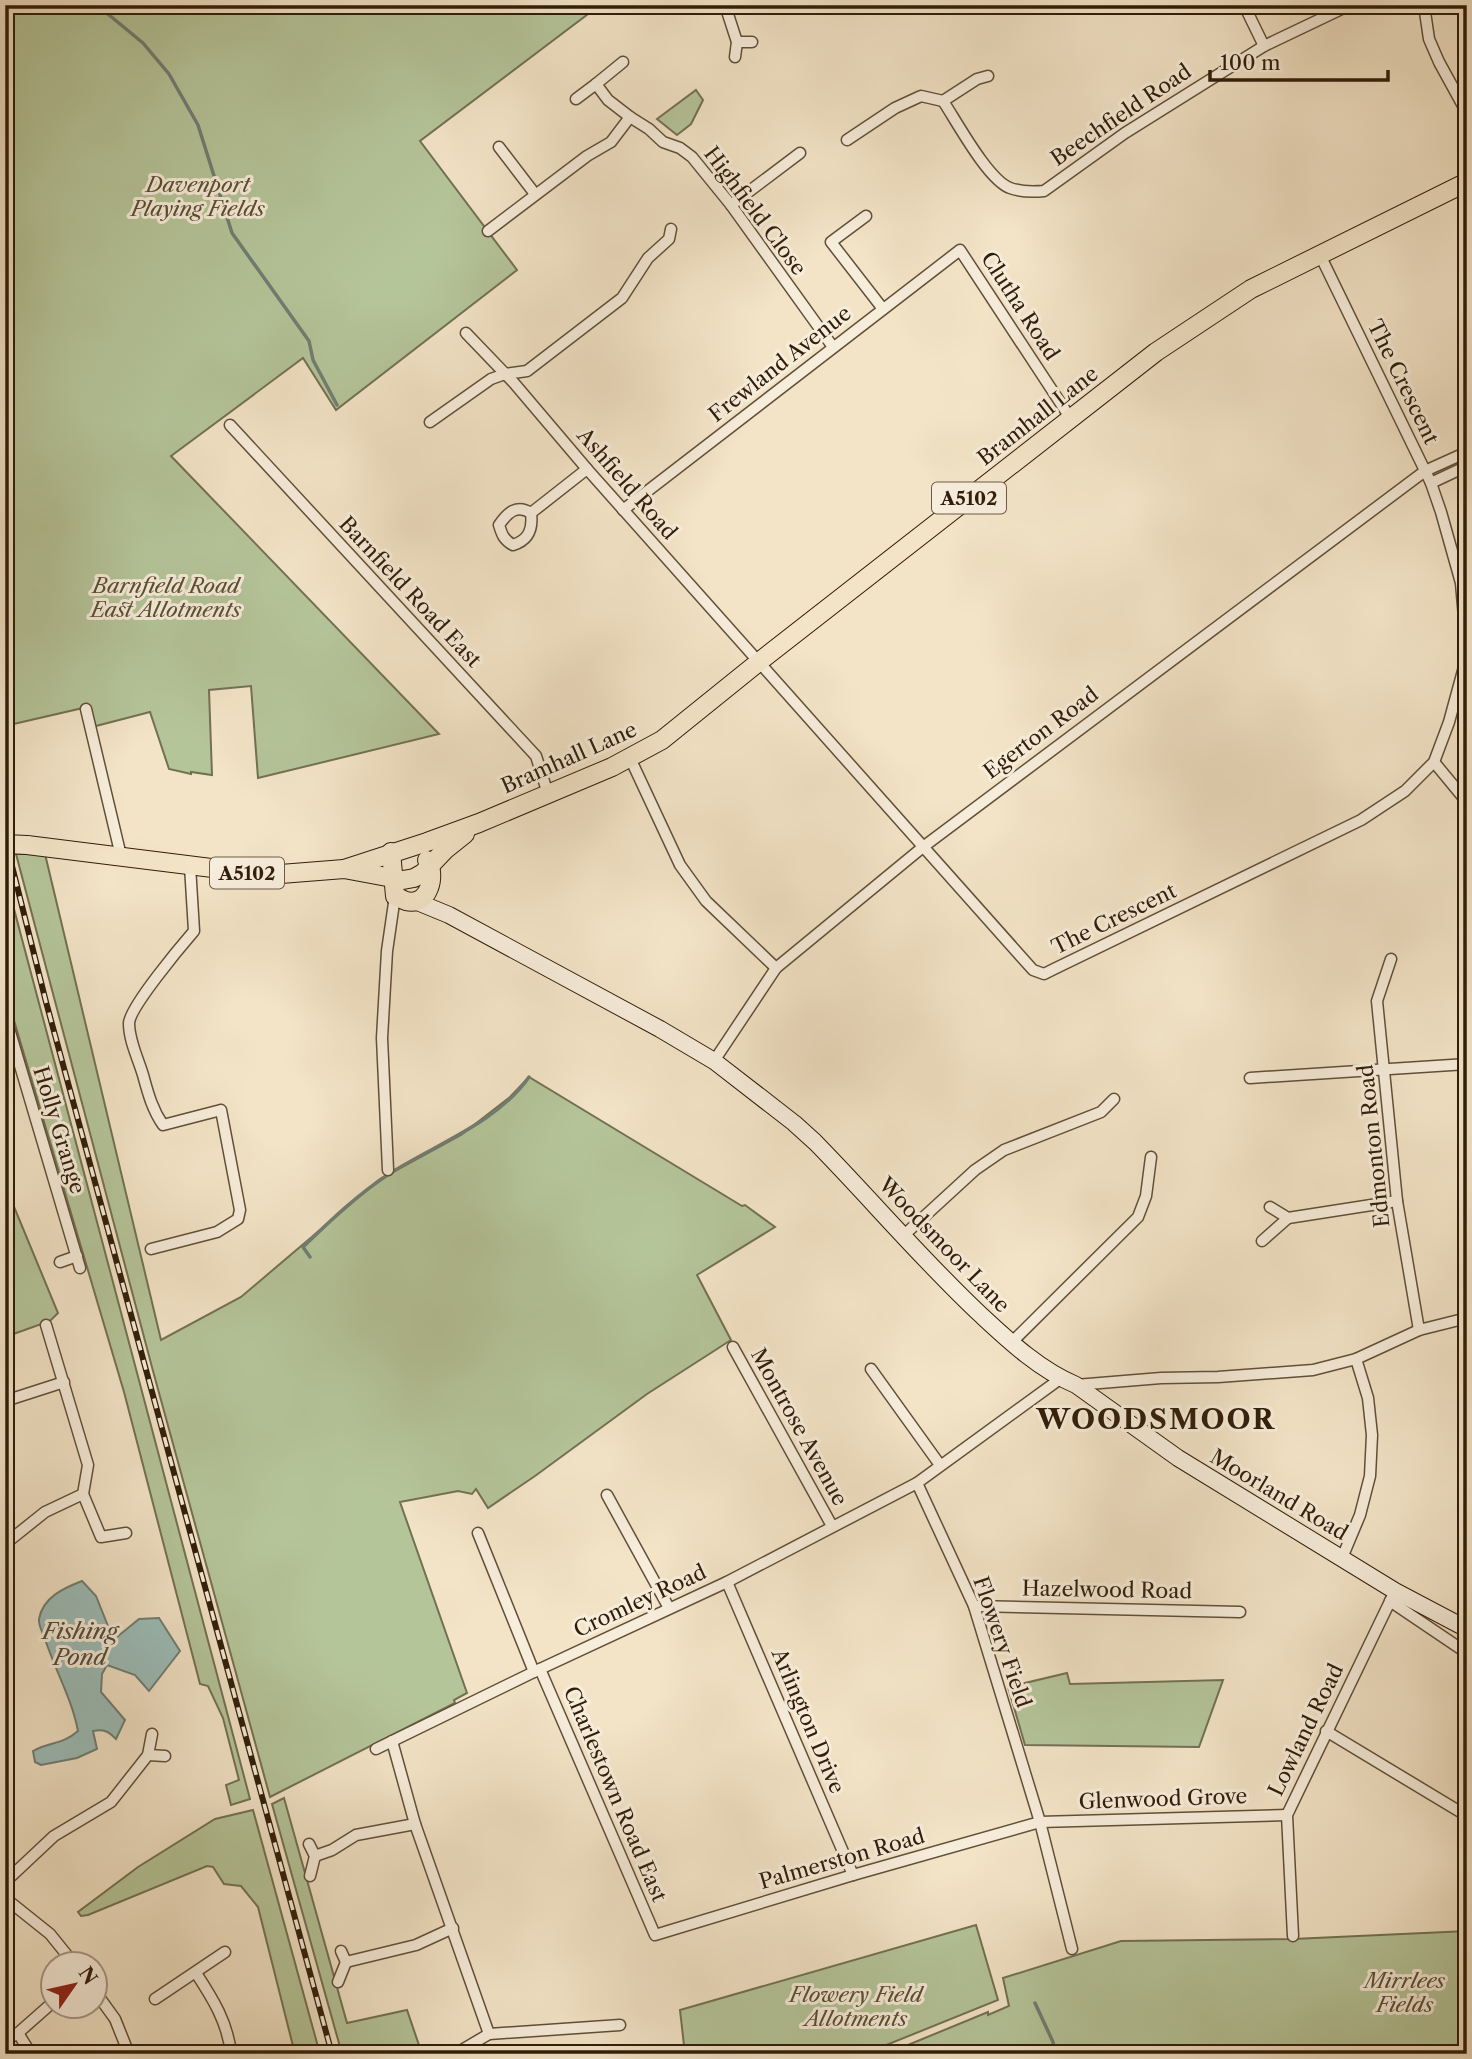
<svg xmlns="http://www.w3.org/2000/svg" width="1472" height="2059" font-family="'Libre Caslon Text',serif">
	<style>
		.green { fill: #b5c59a; stroke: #727152; stroke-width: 2 }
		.water { fill: #9cbeba; stroke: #717e73; stroke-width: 2 }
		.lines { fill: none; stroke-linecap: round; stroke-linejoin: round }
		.stream { stroke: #717e73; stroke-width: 3.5 }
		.street-casing { stroke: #614f38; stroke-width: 13 }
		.secondary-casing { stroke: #301d09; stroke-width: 18 }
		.primary-casing { stroke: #301d09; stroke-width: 20 }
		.street { stroke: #f7eddb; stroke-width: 10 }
		.secondary { stroke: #f7eddb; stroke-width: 16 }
		.primary { stroke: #f3e4c7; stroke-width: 18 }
		.rail-casing { stroke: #301d09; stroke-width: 6 }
		.rail { stroke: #f7eddb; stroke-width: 3.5; stroke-dasharray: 10; stroke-linecap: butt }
		.primary-bridge-casing { stroke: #301d09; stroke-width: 20; stroke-linecap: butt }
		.primary-bridge { stroke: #f3e4c7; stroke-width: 18 }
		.labels { text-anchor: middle; stroke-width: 6; stroke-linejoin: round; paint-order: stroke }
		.shield { fill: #f7eddb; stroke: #6c5b48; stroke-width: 2 }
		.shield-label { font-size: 19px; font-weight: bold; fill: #301d09 }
		.street-label { font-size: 21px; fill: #301d09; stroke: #f7eddb }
		.park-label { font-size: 21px; font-style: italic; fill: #584f34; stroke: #f7eddb }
		.water-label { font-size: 23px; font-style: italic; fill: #504d3e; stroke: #f7eddb }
		.district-label { font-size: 28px; font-weight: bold; letter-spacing: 2px; fill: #301d09; stroke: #f7eddb }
	</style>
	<rect width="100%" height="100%" fill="#f3e4c7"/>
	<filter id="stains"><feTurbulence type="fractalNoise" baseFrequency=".00286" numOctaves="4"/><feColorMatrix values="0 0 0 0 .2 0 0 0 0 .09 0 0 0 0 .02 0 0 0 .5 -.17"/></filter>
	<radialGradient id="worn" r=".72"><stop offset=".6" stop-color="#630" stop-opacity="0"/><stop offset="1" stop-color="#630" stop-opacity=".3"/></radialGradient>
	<g class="green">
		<polygon points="5,5 600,5 420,141 517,270 336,410 303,358 171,456 439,734 258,778 251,686 209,690 212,775 191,772 191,774 169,769 150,712 92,727 83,708 5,726"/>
		<polygon points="696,90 703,100 691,124 677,135 657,119"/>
		<polygon points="16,854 45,854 161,1340 241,1297 380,1179 461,1135 510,1097 529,1077 742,1206 745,1205 775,1227 697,1275 731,1340 647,1394 535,1476 488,1508 476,1489 472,1494 458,1491 400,1502 467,1693 454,1700 455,1703 270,1797 153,1371"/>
		<polygon points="5,875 250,1799 231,1805 226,1785 239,1780 223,1718 208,1686 200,1684 124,1392 10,1007 5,984"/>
		<polygon points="5,1185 58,1313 50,1321 5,1337"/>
		<polygon points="1067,1673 1070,1684 1223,1680 1199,1747 1025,1745 1008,1687"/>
		<polygon points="284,1798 347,2023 407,2010 422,2054 342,2054 272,1804"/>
		<polygon points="253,1810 320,2054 295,2054 258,1907 241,1886 224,1884 213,1867 207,1866 88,1915 81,1916 78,1912 138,1867 215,1819"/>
		<polygon points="976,1925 998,2000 864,2054 685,2054 680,2010"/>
		<polygon points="1467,1931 1467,2054 886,2054 988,2012 988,2015 1009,2006 1003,1978 1121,1941 1293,1939"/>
	</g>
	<path class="water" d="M 82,1581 L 96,1596 L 112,1636 L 117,1637 L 139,1619 L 159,1618 L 180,1651 L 149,1691 L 135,1675 L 107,1665 L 102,1674 L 101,1692 L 125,1720 L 116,1739 C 108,1731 104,1729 93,1731 L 97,1749 L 77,1758 L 41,1765 L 35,1762 L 33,1751 C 51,1741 62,1745 78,1731 C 72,1699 55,1670 45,1639 C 43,1633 38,1625 39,1619 C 43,1597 64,1588 82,1581 Z"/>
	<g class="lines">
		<g class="stream">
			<polyline points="97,5 143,43 169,74 198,125 232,233 309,341 313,360 337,405"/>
			<path d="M 310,1257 L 303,1247 C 330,1221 357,1195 389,1174 C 434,1145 497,1123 529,1077"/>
			<polyline points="1035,2003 1053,2042 1055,2054"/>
		</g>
		<defs>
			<g id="street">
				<polyline points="725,5 737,42 735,57"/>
				<polyline points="1244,5 1264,46"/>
				<polyline points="1424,5 1429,39 1439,62 1467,113"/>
				<polyline points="833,8 833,5"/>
				<polyline points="737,42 752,42"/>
				<polyline points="623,62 596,84 608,100 630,117"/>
				<path d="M 988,76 L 977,79 L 943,101 C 957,122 988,180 1010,188 C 1021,192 1033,192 1044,191 L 1125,133 L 1264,46 L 1350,5"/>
				<polyline points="576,99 596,84"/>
				<polyline points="847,140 895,108 921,96 943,101"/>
				<polyline points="499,147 535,194"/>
				<polyline points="731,205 800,153"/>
				<polyline points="866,216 831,242 883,309"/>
				<polyline points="488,231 587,156 611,142 630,117 649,129 663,142 680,148 692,157 731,205 833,347"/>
				<polyline points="1320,255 1431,483 1441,512 1461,583 1467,652"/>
				<polyline points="466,333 514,383 587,469 1033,970 1044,974 1054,969 1361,820 1405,791 1434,762 1449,722 1467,656"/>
				<polyline points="430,422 491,379 505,374 527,371 622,298 648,258 669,239 671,229"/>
				<polyline points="230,425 536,756 548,794"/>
				<polyline points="1431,483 1467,466"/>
				<polyline points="623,510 960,250 1071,419"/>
				<path d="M 531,513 C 517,504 508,512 499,525 C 502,535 504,540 513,545 C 529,540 533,529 531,513 L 587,469"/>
				<polyline points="86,709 121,856"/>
				<polyline points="630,758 680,865 706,901 776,968"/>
				<polyline points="1434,762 1467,802"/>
				<polyline points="1391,959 1377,1001 1397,1201 1419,1330"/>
				<polyline points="5,1015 80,1268"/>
				<polyline points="714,1061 776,968 923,847 1425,471 1467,452"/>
				<polyline points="1250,1078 1467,1064"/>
				<polyline points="388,1170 382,1038 387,951 395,896"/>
				<polyline points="1270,1207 1288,1218 1397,1201"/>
				<polyline points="903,1236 975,1170 1004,1150 1101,1112 1114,1099"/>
				<polyline points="1262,1241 1288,1218"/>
				<path d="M 151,1249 L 217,1232 L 238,1219 L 240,1210 L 221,1110 L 163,1125 C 152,1109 148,1093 143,1075 C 138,1058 129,1041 129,1023 C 130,1007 181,946 194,931 L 190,866"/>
				<polyline points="60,1262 77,1256"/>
				<polyline points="1011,1343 1138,1217 1146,1196 1151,1157"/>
				<polyline points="733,1347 832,1526"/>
				<polyline points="871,1369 940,1465"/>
				<polyline points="1060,1379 917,1483 974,1606 1040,1822 1072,1949"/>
				<polyline points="1076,1385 1161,1378 1218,1377 1313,1370 1356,1359 1419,1330 1467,1318"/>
				<polyline points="5,1401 64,1382"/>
				<polyline points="83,1494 101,1537 126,1533"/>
				<polyline points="607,1495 669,1608"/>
				<polyline points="478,1533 534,1672"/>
				<polyline points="5,1544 45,1512 83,1494 88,1465 46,1325"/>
				<polyline points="1342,1558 1360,1515 1370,1476 1372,1435 1368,1398 1356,1359"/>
				<polyline points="727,1582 853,1875"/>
				<polyline points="1390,1601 1467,1653"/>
				<polyline points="974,1606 1240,1612"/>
				<polyline points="540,1669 655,1935 853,1875 1040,1822 1287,1815"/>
				<polyline points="1326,1731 1467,1816"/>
				<polyline points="392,1741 415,1824 489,2034 620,2025"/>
				<polyline points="376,1749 540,1669 727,1582 917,1483"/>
				<polyline points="148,1755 165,1756"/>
				<polyline points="309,1844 315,1856 310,1876"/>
				<polyline points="315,1856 332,1850 356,1835 415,1824"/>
				<polyline points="5,1882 54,1836 111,1802 148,1755 152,1734"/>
				<polyline points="5,1898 50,1934 75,1965"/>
				<polyline points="1293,1936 1287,1815 1395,1591"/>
				<polyline points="346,1962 416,1945 453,1928"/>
				<path d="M 196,1973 C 213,1999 228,2023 231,2054"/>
				<polyline points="338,1982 346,1962 341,1951"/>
				<polyline points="94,1990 115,2019 129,2054"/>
				<polyline points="155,1999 225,1952"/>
				<polyline points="18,2033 31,2054"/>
				<polyline points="5,2041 18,2033 52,2003"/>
				<polyline points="455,2054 489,2034"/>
			</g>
			<path id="secondary" d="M 415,901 L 449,915 L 660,1029 L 714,1061 L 794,1123 L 815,1142 C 871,1199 923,1261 982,1316 C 1010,1342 1040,1370 1076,1385 L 1178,1458 L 1395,1591 L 1467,1629"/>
			<g id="primary">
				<polyline points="27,845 268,875 344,869 403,880 414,878 423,873 445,850 465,834"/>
				<path d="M 391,852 L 395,896 C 399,897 402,900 406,901 C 429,907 437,875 427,860"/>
				<polyline points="344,869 427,842 479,823 612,767 662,740 760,661 1156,352 1251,289 1467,182"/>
			</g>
		</defs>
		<use href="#street" class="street-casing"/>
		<use href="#secondary" class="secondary-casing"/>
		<use href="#primary" class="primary-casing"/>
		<use href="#street" class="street"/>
		<use href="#secondary" class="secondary"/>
		<use href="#primary" class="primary"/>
		<defs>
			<polyline id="rail" points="5,838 46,1002 332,2054"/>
		</defs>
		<use href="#rail" class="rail-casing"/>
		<use href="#rail" class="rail"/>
		<defs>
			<polyline id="primary-bridge" points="5,844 27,845"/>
		</defs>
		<use href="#primary-bridge" class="primary-bridge-casing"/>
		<use href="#primary-bridge" class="primary-bridge"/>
	</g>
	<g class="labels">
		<g class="shield">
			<rect x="932" y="482.5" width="74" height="31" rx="5"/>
			<rect x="210" y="857.5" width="74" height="31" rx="5"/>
		</g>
		<g class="shield-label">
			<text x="969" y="505">A5102</text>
			<text x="247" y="880">A5102</text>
		</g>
		<g class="street-label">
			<text transform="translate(1121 115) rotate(-34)" y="7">Beechfield Road</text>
			<text transform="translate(755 211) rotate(53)" y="7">Highfield Close</text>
			<text transform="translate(1020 306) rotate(57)" y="7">Clutha Road</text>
			<text transform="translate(780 364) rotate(-38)" y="7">Frewland Avenue</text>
			<text transform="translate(1403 382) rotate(64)" y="7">The Crescent</text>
			<text transform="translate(1038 416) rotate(-38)" y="7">Bramhall Lane</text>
			<text transform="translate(627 484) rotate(49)" y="7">Ashfield Road</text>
			<text transform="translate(410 592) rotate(47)" y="7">Barnfield Road East</text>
			<text transform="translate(1041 733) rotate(-37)" y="7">Egerton Road</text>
			<text transform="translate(569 758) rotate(-24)" y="7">Bramhall Lane</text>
			<text transform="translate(1114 919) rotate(-26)" y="7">The Crescent</text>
			<text transform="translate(59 1130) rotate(73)" y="7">Holly Grange</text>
			<text transform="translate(1374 1146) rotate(-96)" y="7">Edmonton Road</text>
			<text transform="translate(944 1245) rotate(46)" y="7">Woodsmoor Lane</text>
			<text transform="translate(799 1427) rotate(61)" y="7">Montrose Avenue</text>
			<text transform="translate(1279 1495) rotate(31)" y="7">Moorland Road</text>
			<text transform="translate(1107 1590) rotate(1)" y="7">Hazelwood Road</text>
			<text transform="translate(640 1601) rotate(-25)" y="7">Cromley Road</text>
			<text transform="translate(1002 1642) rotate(71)" y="7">Flowery Field</text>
			<text transform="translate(808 1721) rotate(67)" y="7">Arlington Drive</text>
			<text transform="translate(1306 1730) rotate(-64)" y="7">Lowland Road</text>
			<text transform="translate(615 1794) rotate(67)" y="7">Charlestown Road East</text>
			<text transform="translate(1163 1799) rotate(-2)" y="7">Glenwood Grove</text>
			<text transform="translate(842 1859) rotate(-16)" y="7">Palmerston Road</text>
		</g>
		<g class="park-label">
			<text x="198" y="192">Davenport<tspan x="198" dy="24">Playing Fields</tspan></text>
			<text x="166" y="593">Barnfield Road<tspan x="166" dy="24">East Allotments</tspan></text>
			<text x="1405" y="1988">Mirrlees<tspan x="1405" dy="24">Fields</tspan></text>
			<text x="856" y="2002">Flowery Field<tspan x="856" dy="24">Allotments</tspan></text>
		</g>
		<g class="water-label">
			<text x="80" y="1639">Fishing<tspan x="80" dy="26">Pond</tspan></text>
		</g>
		<g class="district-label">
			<text x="1156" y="1429">WOODSMOOR</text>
		</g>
	</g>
	<rect width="1472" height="2059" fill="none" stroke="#f3e4c7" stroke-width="28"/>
	<rect x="7" y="7" width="1458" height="2045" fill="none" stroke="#301d09" stroke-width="3.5"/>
	<rect x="14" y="14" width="1444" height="2031" fill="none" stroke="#301d09" stroke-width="2"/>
	<g transform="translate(74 1985) rotate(56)"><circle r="33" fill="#f7eddb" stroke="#a79a87" stroke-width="2"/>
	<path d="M0-5L12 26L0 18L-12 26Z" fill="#8f2418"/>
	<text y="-10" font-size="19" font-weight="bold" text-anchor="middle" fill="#301d09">N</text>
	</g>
	<path d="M1210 70v10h178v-10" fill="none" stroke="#301d09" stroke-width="3.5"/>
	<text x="1220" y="70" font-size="21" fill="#301d09" stroke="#f7eddb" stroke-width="5" paint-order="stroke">100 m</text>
	<rect width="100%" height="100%" filter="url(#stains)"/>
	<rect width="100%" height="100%" fill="url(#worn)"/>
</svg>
